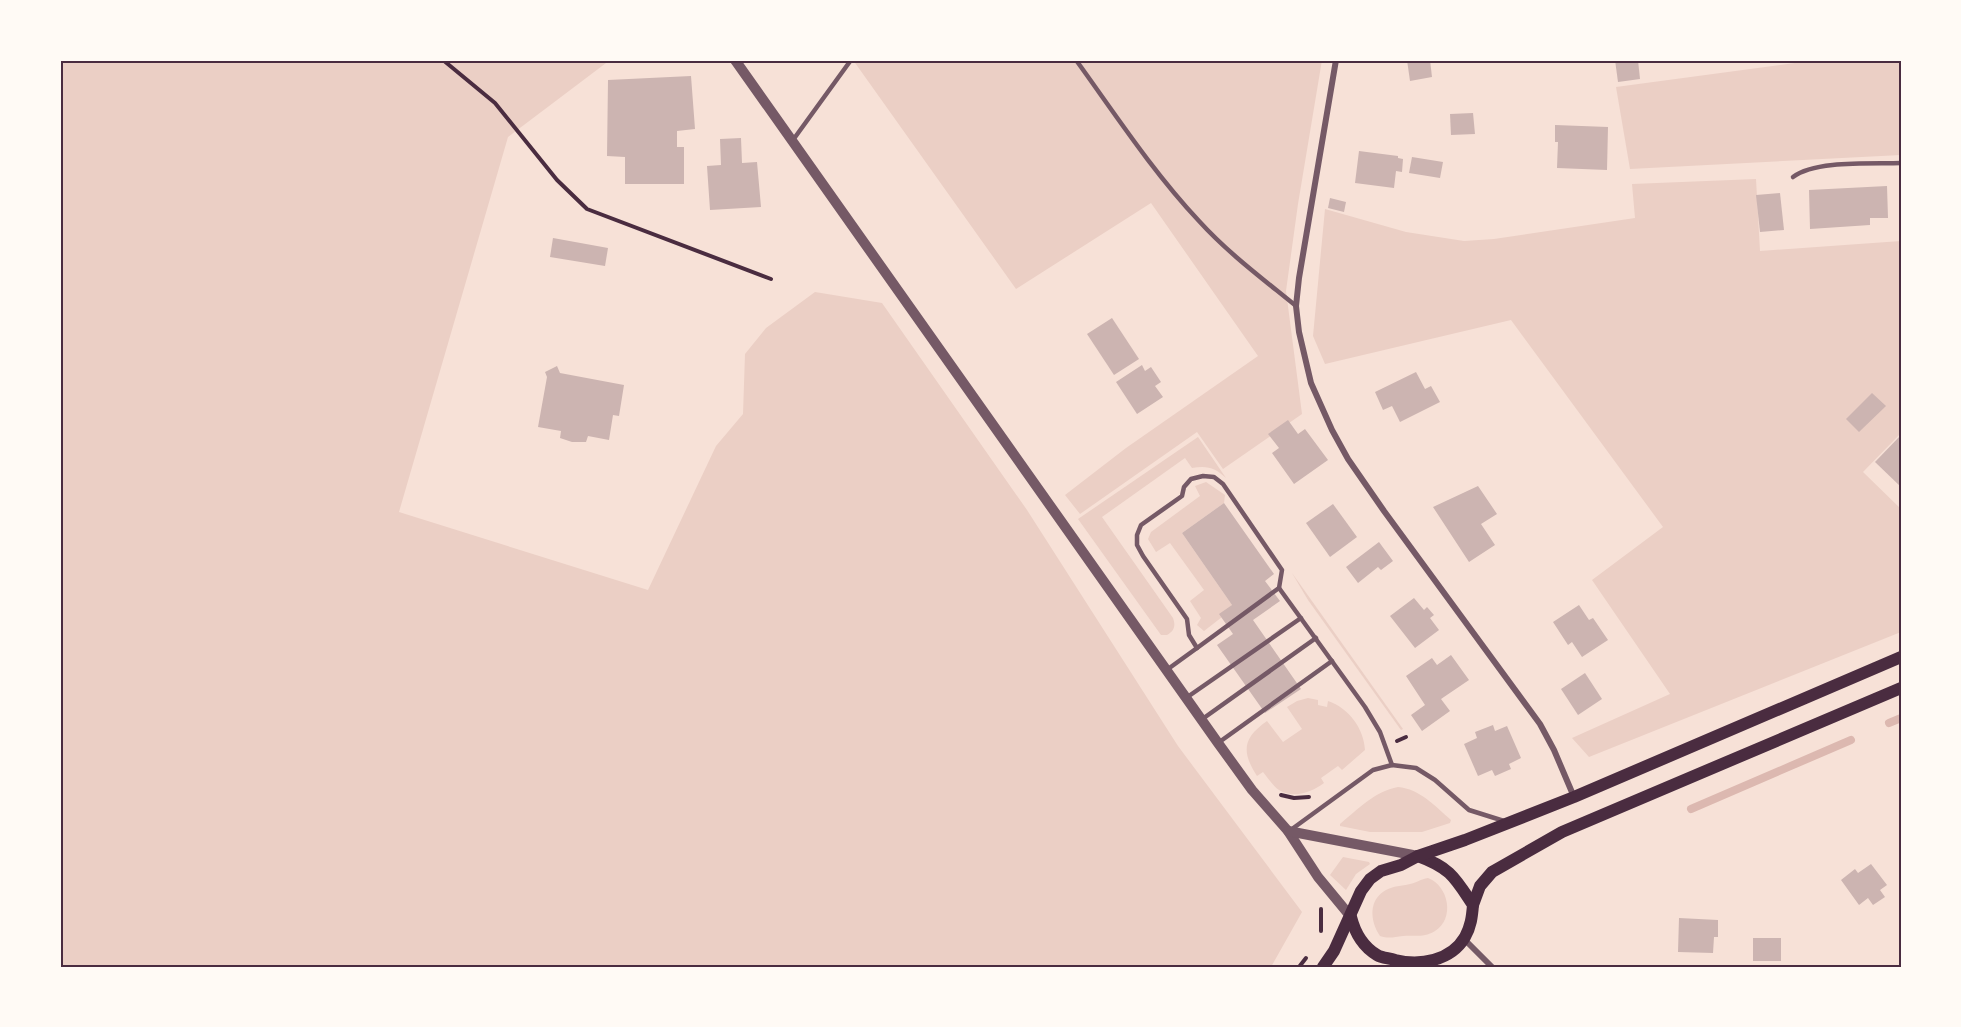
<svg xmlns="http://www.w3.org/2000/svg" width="1961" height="1027" font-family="'Zilla Slab',serif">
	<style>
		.green { fill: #ebcfc5 }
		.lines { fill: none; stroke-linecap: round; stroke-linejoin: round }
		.stream { stroke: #dcb8b0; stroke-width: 8 }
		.building { fill: #ccb4b1 }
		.path { stroke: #4a2c40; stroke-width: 4 }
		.service { stroke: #755966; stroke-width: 4.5 }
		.minor { stroke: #755966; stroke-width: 6 }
		.tertiary { stroke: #755966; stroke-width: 10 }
		.secondary { stroke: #4a2c40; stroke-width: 12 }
		.neatline { fill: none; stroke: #4a2c40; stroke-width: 2 }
	</style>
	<rect width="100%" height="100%" fill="#f7e1d7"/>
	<g class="green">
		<polygon points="60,60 610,60 508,137 399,512 648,590 716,446 743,414 745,354 766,328 815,292 882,303 1027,510 1178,746 1302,912 1271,967 60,967"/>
		<polygon points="853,60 1322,60 1298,204 1286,291 1302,414 1223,469 1197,432 1080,514 1065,495 1126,448 1258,356 1151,203 1016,289"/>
		<polygon points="1817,60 1901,60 1901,155 1630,169 1616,87"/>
		<polygon points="1756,179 1760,251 1901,241 1901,433 1863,472 1901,509 1901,632 1589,757 1572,738 1670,694 1592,580 1663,527 1511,320 1325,364 1313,336 1325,209 1406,232 1464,241 1494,239 1635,218 1632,184"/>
		<path d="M 1198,437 L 1226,478 C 1216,468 1207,465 1192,468 L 1185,458 L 1102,517 L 1173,618 C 1176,626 1174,631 1167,635 L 1161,635 L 1078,519 Z"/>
		<polygon points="1206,482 1225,495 1224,503 1182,533 1232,605 1222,617 1204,631 1197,625 1201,618 1190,601 1204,590 1170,543 1156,552 1148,539 1151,532 1200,496 1195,486"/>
		<polygon points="1292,573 1403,729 1401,730 1308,600"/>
		<path d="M 1308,698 L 1318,700 L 1318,705 L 1327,707 L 1328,701 C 1349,708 1364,729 1365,750 L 1342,770 L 1338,766 L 1321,778 L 1324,783 C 1312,792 1294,799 1279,790 C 1273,786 1268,778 1263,772 L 1257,776 C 1241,751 1243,738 1267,721 L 1283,742 L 1302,729 L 1287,707 L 1297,701 Z"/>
		<path d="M 1398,787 C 1420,789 1435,806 1451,820 L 1450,823 L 1422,832 L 1370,832 L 1340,826 L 1340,824 C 1357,810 1375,791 1398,787 Z"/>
		<polygon points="1343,857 1369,862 1370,864 1356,874 1346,890 1330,875"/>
		<path d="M 1428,878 C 1449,886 1455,919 1435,931 C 1424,938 1414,935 1403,936 C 1394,937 1389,939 1380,936 C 1370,921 1368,900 1386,890 C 1393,886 1402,886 1410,884 C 1416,883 1421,879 1428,878 Z"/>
	</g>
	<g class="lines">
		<g class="stream">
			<polyline points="1889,723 1901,718"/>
			<polyline points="1691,809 1851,740"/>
		</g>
	</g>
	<g class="building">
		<polygon points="1407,60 1430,60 1432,77 1410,81"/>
		<polygon points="1615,60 1638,60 1640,79 1618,82"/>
		<polygon points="691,76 695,129 677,131 677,147 684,147 684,184 625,184 625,157 607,156 608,80"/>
		<polygon points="1473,113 1475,134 1451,135 1450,114"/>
		<polygon points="1555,125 1608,127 1607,170 1557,168 1558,142 1555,142"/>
		<polygon points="741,138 742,163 757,162 761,207 710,210 707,166 721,165 720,139"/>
		<polygon points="1359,151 1398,156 1398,158 1403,159 1402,172 1396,171 1394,188 1355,183"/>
		<polygon points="1412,157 1443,162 1440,178 1409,173"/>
		<polygon points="1887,186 1888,218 1870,218 1870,225 1810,229 1809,190"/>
		<polygon points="1780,193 1784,230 1760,232 1756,195"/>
		<polygon points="1330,198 1346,202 1344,212 1328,208"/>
		<polygon points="553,238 608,248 605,266 550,257"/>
		<polygon points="1112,318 1139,359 1114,375 1087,334"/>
		<polygon points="1142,365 1145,371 1151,367 1161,382 1155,386 1163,397 1137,414 1116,382"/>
		<polygon points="557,366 560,373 624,385 619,416 613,415 609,440 588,436 586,442 572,442 560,438 561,431 538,427 547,377 545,372"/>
		<polygon points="1416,372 1425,389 1431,386 1440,402 1400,422 1392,406 1383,410 1375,392"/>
		<polygon points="1872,393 1886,406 1859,432 1846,419"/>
		<polygon points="1288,420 1298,434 1305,429 1328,460 1294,484 1272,453 1279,448 1268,434"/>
		<polygon points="1901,435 1901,487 1875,462"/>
		<polygon points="1478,486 1497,514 1481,524 1495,545 1469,562 1433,507"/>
		<polygon points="1224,503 1274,574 1265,581 1280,601 1253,620 1301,689 1265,713 1217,645 1233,634 1219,614 1232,605 1182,533"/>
		<polygon points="1333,504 1357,537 1330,557 1306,523"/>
		<polygon points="1379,542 1393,561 1381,570 1378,567 1358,583 1346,567"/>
		<polygon points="1414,598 1424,610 1427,607 1434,615 1430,618 1439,630 1415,648 1390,616"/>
		<polygon points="1579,605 1589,620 1593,618 1608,640 1582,657 1572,642 1568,645 1553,622"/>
		<polygon points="1451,655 1469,680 1441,699 1450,711 1422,731 1411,715 1425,705 1406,676 1432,658 1437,665"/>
		<polygon points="1585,673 1602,699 1578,715 1561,689"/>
		<polygon points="1493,725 1495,731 1507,726 1521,758 1509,764 1511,769 1495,776 1492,770 1478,776 1464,744 1477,738 1475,732"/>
		<polygon points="1871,864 1887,885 1880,890 1885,897 1873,905 1868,898 1859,905 1841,880 1855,869 1858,873"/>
		<polygon points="1679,918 1718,920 1718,937 1714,937 1713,953 1678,952"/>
		<rect x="1753" y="938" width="28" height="23"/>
	</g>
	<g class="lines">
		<g class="path">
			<polyline points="443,60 495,103 557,180 587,209 771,279"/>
			<polyline points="1397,741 1406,737"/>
			<polyline points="1281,795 1294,798 1309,797"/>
			<polyline points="1321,909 1321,931"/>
			<polyline points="1299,967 1306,958"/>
		</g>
		<g class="service">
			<path d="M 1076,60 C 1115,114 1153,172 1199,221 C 1228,253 1263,279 1296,306"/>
			<polyline points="793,140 851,60"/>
			<path d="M 1793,177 C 1815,160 1872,164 1901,163"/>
			<polyline points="1197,648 1279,588"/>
			<polyline points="1168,669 1197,648 1189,635 1187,619 1143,556 1137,545 1137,535 1141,525 1182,496 1184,487 1191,479 1203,476 1214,477 1223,484 1282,570 1279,588 1365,707 1380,732 1392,765"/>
			<polyline points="1186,698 1301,618"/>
			<polyline points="1201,720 1316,638"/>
			<polyline points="1218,743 1332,661"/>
			<polyline points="1292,829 1373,770 1392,765 1416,768 1435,780 1469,810 1504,821"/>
		</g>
		<g class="minor">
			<polyline points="1336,60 1299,278 1296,306 1299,332 1311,383 1332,430 1348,459 1384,511 1540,724 1554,750 1574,797"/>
			<polyline points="1464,939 1492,967"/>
		</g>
		<g class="tertiary">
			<polyline points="735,60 1218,743 1252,790 1288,831 1318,877 1351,917"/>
			<polyline points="1288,831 1418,856"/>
		</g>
		<g class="secondary">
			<polyline points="1473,905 1480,886 1492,872 1562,832 1901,688"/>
			<path d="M 1351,917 C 1355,933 1362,946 1377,955 C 1382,958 1389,958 1395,960 C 1420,966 1451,961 1465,937 C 1471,926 1472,917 1473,905 C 1455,878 1451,868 1418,856"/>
			<polyline points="1323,967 1334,951 1361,891 1370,879 1381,871 1401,865 1418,856 1465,840 1574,797 1901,657"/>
		</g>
	</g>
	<rect width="1961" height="1027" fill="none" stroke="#fffaf5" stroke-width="123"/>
	<rect x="62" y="62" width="1838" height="904" class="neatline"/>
</svg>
